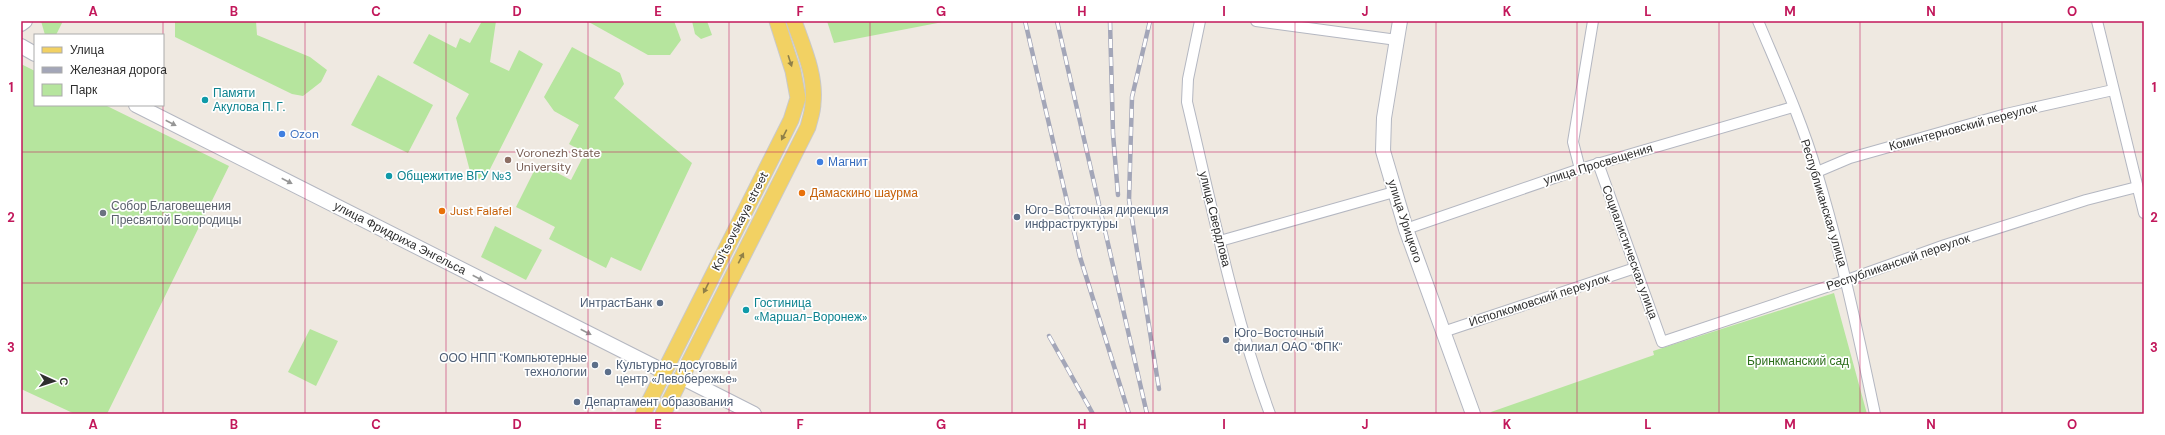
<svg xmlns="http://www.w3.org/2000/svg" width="2165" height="435" font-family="'DM Sans',sans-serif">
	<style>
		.green { fill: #b6e59e }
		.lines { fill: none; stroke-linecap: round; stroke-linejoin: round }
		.street-casing { stroke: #b4b7c1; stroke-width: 12 }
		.secondary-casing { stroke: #b4b7c1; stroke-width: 16 }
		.primary-casing { stroke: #c9c9c9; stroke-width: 17 }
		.street { stroke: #fff; stroke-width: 10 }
		.secondary { stroke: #fff; stroke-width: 14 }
		.primary { stroke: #f2d163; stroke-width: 15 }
		.rail-casing { stroke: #a3a6b8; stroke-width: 4.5 }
		.rail { stroke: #fff; stroke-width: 3; stroke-dasharray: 9; stroke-linecap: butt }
		.oneway { fill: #908048 }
		.oneway2 { fill: #969696 }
		.grid { fill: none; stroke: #c2185b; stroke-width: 1; stroke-opacity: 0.55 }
		.culture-dot { fill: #0f9aa8; stroke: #fff; stroke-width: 1.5 }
		.shop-dot { fill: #3f7fe0; stroke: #fff; stroke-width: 1.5 }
		.education-dot { fill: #8d6e63; stroke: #fff; stroke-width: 1.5 }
		.food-dot { fill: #e8710a; stroke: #fff; stroke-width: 1.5 }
		.worship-dot { fill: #6b7280; stroke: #fff; stroke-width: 1.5 }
		.service-dot { fill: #5c6f8a; stroke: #fff; stroke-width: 1.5 }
		.labels { text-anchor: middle; stroke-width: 3.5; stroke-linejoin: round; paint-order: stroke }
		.culture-label { font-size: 12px; fill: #0d838f; stroke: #fff; text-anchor: start }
		.street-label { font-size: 12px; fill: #2e2e2e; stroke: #fff }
		.shop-label { font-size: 12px; fill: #366cbe; stroke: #fff; text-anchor: start }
		.education-label { font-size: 12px; fill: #785e54; stroke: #fff; text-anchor: start }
		.food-label { font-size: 12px; fill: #c56008; stroke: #fff; text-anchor: start }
		.worship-label { font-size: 12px; fill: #5b616d; stroke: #fff; text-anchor: start }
		.service-label { font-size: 12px; fill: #4e5e75; stroke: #fff; text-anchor: start }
		.park-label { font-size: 12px; fill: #2c6e1b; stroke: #fff }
		.neatline { fill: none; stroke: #c2185b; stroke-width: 1.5 }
		.grid-label { font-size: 13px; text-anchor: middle; font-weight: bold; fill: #c2185b }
	</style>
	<rect width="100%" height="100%" fill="#efe9e1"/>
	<g class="green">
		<polygon points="41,21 63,21 56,35 45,35"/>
		<polygon points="175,21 256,21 257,35 310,57 327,70 321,82 303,96 292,94 175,37"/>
		<polygon points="482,21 496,21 490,62 509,71 519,50 543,64 484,181 471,175 456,118 469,94 413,63 429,34 456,48 460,38 470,43"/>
		<polygon points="587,21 674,21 681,40 670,55 648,55"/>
		<polygon points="692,21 707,21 712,35 701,39 695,34"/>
		<polygon points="827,21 948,21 834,43"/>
		<polygon points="572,47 620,73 624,84 614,98 692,163 641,271 611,257 606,268 549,239 555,227 516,207 538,163 571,180 585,153 569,144 579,125 554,111 544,97"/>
		<polygon points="21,64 35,71 35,105 105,105 229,166 107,414 75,414 21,389"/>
		<polygon points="378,75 433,105 408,153 351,125"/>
		<polygon points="495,226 542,250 526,280 481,257"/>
		<polygon points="1834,293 1867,414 1492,414 1491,412 1654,355 1653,351"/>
		<polygon points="310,329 338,341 316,386 288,372"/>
	</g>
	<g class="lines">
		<defs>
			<g id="street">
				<path d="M 1200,21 L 1188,79 L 1187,102 C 1212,207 1233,313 1270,414"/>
				<polyline points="1256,21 1397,40"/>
				<path d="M 1758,21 C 1779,71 1802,121 1817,173 C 1841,253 1858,333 1875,414"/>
				<polyline points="2097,21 2144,213"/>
				<polyline points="1598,163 1662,342 1847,280 1945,245 2086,200 2137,187"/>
				<polyline points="1580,169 1573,142 1593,21"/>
				<polyline points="1817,172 1850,158 2006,114 2113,90"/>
				<polyline points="1406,229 1580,169 1793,107"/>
				<polyline points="1220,241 1394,192"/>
				<polyline points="1443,332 1635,268"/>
			</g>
			<g id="secondary">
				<polyline points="1400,21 1384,118 1383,151 1406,229 1473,414"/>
				<polyline points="21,24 25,21"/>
				<polyline points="21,46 35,54"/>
				<polyline points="136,105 663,371"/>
				<polyline points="681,377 754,414"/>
			</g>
			<g id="primary">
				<polyline points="643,414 791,120 798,98 793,71 777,21"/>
				<path d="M 663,414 L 808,127 C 810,119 813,111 813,103 C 816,75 803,47 794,21"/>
			</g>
		</defs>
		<use href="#street" class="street-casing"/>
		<use href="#secondary" class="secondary-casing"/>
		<use href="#primary" class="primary-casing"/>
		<use href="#street" class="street"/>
		<use href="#secondary" class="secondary"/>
		<use href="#primary" class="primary"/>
		<defs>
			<g id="rail">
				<polyline points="1025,21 1080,257 1129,414"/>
				<polyline points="1057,21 1147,414"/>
				<polyline points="1110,21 1113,134 1118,195"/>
				<polyline points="1150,21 1132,97 1129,200 1159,389"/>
				<polyline points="1049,336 1093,414"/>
			</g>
		</defs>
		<use href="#rail" class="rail-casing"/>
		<use href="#rail" class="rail"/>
	</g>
	<defs><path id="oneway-solid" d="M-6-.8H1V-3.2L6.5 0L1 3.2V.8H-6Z"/></defs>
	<g class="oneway">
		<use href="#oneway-solid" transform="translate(790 61) rotate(72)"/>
		<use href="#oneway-solid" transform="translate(784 135) rotate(117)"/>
		<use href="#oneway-solid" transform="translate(741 258) rotate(-63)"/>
		<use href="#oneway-solid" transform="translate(706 288) rotate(117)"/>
	</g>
	<g class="oneway2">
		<use href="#oneway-solid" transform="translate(171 123) rotate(27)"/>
		<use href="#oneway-solid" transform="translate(287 181) rotate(27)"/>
		<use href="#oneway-solid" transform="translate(478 278) rotate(27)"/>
		<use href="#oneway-solid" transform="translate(586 332) rotate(27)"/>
	</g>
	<path class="grid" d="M 163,21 L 163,414M 305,21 L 305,414M 446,21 L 446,414M 588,21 L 588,414M 729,21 L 729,414M 870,21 L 870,414M 1012,21 L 1012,414M 1153,21 L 1153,414M 1295,21 L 1295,414M 1436,21 L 1436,414M 1577,21 L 1577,414M 1719,21 L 1719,414M 1860,21 L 1860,414M 2002,21 L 2002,414M 21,152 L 2144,152M 21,283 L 2144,283"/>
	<g class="culture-dot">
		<circle cx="205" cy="100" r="4"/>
		<circle cx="389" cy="176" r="4"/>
		<circle cx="746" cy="310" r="4"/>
	</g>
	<g class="shop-dot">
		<circle cx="282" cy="134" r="4"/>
		<circle cx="820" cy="162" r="4"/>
	</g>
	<circle class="education-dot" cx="508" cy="160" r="4"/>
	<g class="food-dot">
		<circle cx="802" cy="193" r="4"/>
		<circle cx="442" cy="211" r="4"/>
	</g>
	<circle class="worship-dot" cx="103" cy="213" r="4"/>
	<g class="service-dot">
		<circle cx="1017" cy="217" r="4"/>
		<circle cx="660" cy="303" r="4"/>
		<circle cx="1226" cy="340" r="4"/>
		<circle cx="595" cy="365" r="4"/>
		<circle cx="608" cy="372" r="4"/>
		<circle cx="577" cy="402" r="4"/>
	</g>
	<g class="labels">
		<g class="culture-label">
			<text x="213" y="97">Памяти<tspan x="213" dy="14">Акулова П. Г.</tspan></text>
			<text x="397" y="180">Общежитие ВГУ №3</text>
			<text x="754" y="307">Гостиница<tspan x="754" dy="14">«Маршал-Воронеж»</tspan></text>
		</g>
		<g class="street-label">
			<text transform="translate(1963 127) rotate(-15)" y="4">Коминтерновский переулок</text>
			<text transform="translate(1598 164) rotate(-17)" y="4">улица Просвещения</text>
			<text transform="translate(1824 203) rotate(73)" y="4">Республиканская улица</text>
			<text transform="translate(1215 219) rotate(76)" y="4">улица Свердлова</text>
			<text transform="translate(740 221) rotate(-63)" y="4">Kol'tsovskaya street</text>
			<text transform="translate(1405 221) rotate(72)" y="4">улица Урицкого</text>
			<text transform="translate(400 238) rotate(27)" y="4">улица Фридриха Энгельса</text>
			<text transform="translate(1630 252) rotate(70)" y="4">Социалистическая улица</text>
			<text transform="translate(1898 262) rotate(-19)" y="4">Республиканский переулок</text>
			<text transform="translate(1539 300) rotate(-18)" y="4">Исполкомовский переулок</text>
		</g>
		<g class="shop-label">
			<text x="290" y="138">Ozon</text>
			<text x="828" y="166">Магнит</text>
		</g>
		<g class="education-label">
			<text x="516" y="157">Voronezh State<tspan x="516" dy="14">University</tspan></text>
		</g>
		<g class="food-label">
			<text x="810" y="197">Дамаскино шаурма</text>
			<text x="450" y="215">Just Falafel</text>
		</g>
		<g class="worship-label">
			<text x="111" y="210">Собор Благовещения<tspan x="111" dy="14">Пресвятой Богородицы</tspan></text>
		</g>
		<g class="service-label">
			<text x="1025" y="214">Юго-Восточная дирекция<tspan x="1025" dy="14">инфраструктуры</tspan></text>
			<text x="652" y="307" text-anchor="end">ИнтрастБанк</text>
			<text x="1234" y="337">Юго-Восточный<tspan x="1234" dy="14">филиал ОАО "ФПК"</tspan></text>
			<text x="587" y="362" text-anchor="end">ООО НПП "Компьютерные<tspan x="587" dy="14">технологии</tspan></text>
			<text x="616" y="369">Культурно-досуговый<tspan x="616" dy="14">центр «Левобережье»</tspan></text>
			<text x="585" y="406">Департамент образования</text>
		</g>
		<g class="park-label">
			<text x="1798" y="365">Бринкманский сад</text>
		</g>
	</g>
	<rect width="2165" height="435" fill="none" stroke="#ffffff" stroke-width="44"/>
	<rect x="34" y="34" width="130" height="72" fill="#ffffff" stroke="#ababab"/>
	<rect x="42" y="47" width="20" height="6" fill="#f2d163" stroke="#ababab"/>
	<text x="70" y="54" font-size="12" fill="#2e2e2e">Улица</text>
	<rect x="42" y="67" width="20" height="6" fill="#a3a6b8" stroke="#ababab"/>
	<text x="70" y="74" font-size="12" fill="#2e2e2e">Железная дорога</text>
	<rect x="42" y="84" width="20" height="12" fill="#b6e59e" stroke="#ababab"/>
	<text x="70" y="94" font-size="12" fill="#2e2e2e">Парк</text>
	<g transform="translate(54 381) rotate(93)" stroke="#ffffff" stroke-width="3" paint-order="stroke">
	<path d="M0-3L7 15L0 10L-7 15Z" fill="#2e2e2e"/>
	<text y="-6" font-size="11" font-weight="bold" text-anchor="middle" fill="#2e2e2e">С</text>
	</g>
	<rect x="22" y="22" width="2121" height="391" class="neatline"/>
	<g class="grid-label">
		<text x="93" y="16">A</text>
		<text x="234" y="16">B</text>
		<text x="376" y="16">C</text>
		<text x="517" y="16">D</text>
		<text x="658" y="16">E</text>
		<text x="800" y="16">F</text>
		<text x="941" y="16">G</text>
		<text x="1082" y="16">H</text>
		<text x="1224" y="16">I</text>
		<text x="1365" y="16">J</text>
		<text x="1507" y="16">K</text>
		<text x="1648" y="16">L</text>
		<text x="1790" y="16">M</text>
		<text x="1931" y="16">N</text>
		<text x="2072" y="16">O</text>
		<text x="11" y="92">1</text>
		<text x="2154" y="92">1</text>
		<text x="11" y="222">2</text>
		<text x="2154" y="222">2</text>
		<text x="11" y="352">3</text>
		<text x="2154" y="352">3</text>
		<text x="93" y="429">A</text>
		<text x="234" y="429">B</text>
		<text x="376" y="429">C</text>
		<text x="517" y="429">D</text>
		<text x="658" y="429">E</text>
		<text x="800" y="429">F</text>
		<text x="941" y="429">G</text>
		<text x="1082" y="429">H</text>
		<text x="1224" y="429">I</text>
		<text x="1365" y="429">J</text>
		<text x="1507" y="429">K</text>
		<text x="1648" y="429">L</text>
		<text x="1790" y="429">M</text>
		<text x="1931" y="429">N</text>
		<text x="2072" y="429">O</text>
	</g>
</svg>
